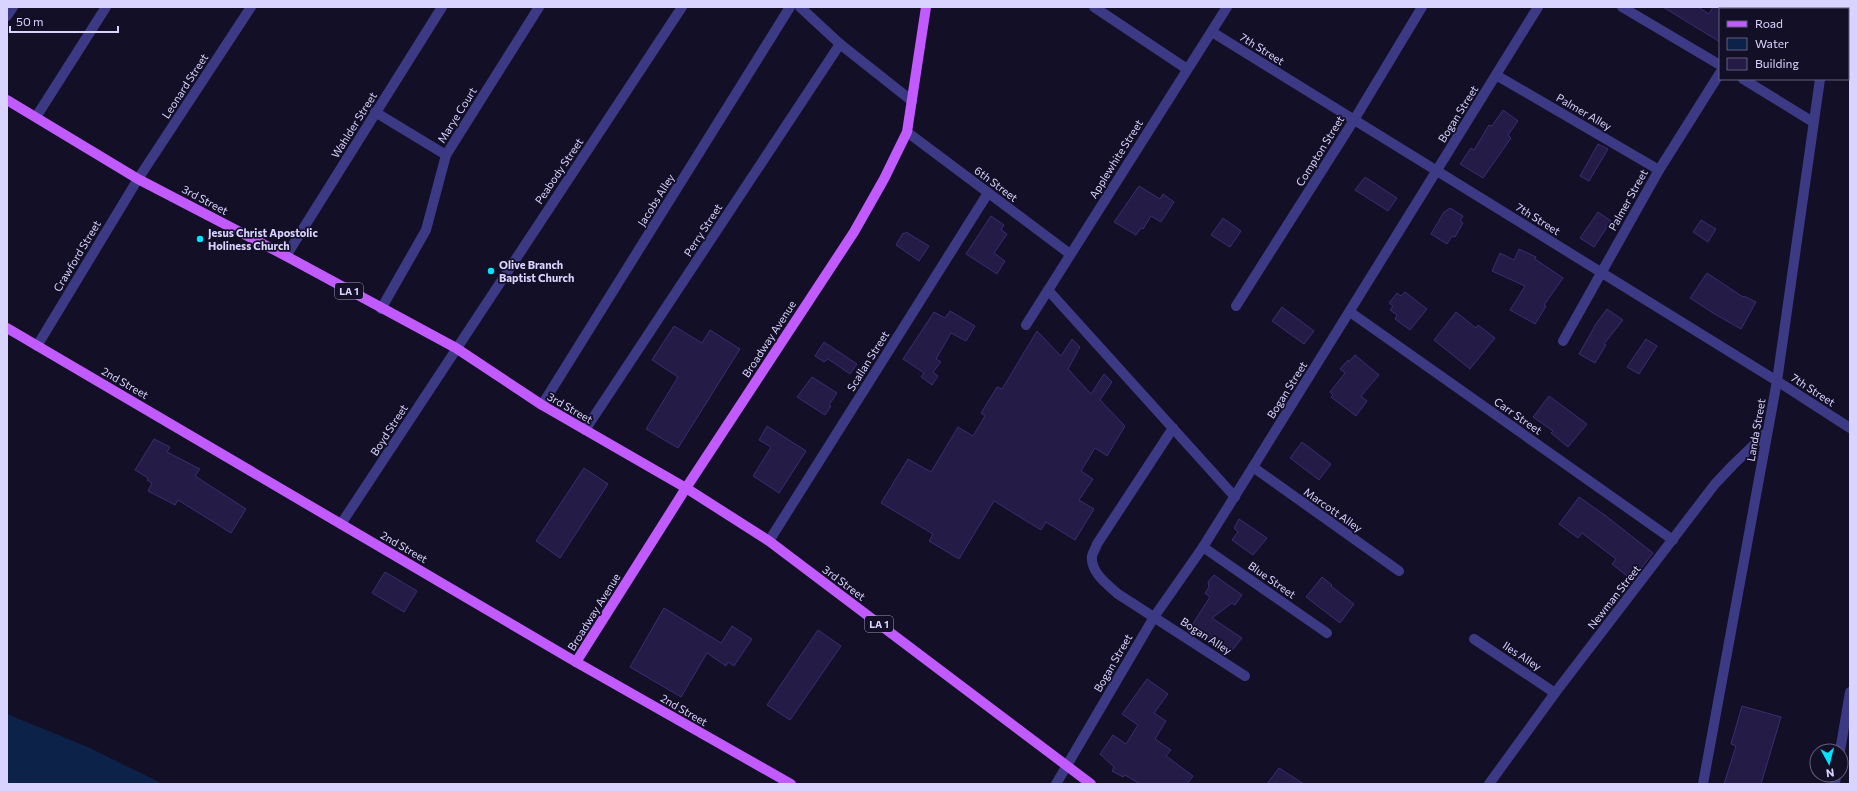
<svg xmlns="http://www.w3.org/2000/svg" width="1857" height="791" font-family="Commissioner,sans-serif">
	<style>
		.water { fill: #0c2248 }
		.building { fill: #241b47; stroke: #3b2d73 }
		.lines { fill: none; stroke-linecap: round; stroke-linejoin: round }
		.minor { stroke: #3d3a85; stroke-width: 10 }
		.major { stroke: #c25bff; stroke-width: 10 }
		.poi-dot { fill: #00e5ff; stroke: #130f26; stroke-width: 1.5 }
		.labels { text-anchor: middle; stroke-width: 3.5; stroke-linejoin: round; paint-order: stroke }
		.shield { fill: #130f26; stroke: #9e99be; stroke-width: 1 }
		.shield-label { font-size: 10px; font-weight: bold; fill: #d9d4ff }
		.street-label { font-size: 11px; fill: #d9d4ff; stroke: #130f26 }
		.poi-label { font-size: 11px; font-weight: bold; fill: #d9d4ff; stroke: #130f26; text-anchor: start }
	</style>
	<rect width="100%" height="100%" fill="#130f26"/>
	<polygon class="water" points="7,714 90,748 163,784 7,784"/>
	<g class="building">
		<polygon points="1663,7 1698,7 1709,14 1713,7 1720,7 1720,42"/>
		<polygon points="1503,110 1518,121 1508,135 1511,138 1483,178 1460,164 1471,148 1474,150 1489,125 1492,126"/>
		<polygon points="1598,144 1608,149 1589,181 1580,176"/>
		<polygon points="1365,177 1397,198 1388,211 1355,190"/>
		<polygon points="1139,186 1160,199 1163,194 1174,202 1161,222 1151,216 1143,229 1141,228 1136,235 1114,222"/>
		<polygon points="1450,208 1463,216 1460,221 1463,223 1455,237 1452,236 1447,244 1431,234 1444,212"/>
		<polygon points="1598,212 1611,221 1594,247 1580,238"/>
		<polygon points="991,216 1004,225 1001,230 1007,234 994,253 1005,261 997,274 966,254"/>
		<polygon points="1223,218 1241,231 1230,247 1211,235"/>
		<polygon points="1701,220 1716,229 1708,242 1693,232"/>
		<polygon points="906,232 929,246 919,261 896,245 903,233 904,234"/>
		<polygon points="1519,249 1536,257 1535,259 1563,278 1544,305 1546,306 1535,324 1510,310 1525,286 1492,271 1500,253 1514,260"/>
		<polygon points="1707,273 1743,297 1744,296 1756,302 1741,329 1713,313 1690,298"/>
		<polygon points="1405,292 1427,309 1410,330 1395,319 1397,315 1390,310 1393,306 1389,303 1397,293 1401,296"/>
		<polygon points="1282,307 1314,331 1304,344 1272,321"/>
		<polygon points="1607,309 1623,320 1604,344 1606,345 1595,363 1579,354 1596,324"/>
		<polygon points="950,311 975,326 966,341 951,333 936,359 941,362 933,372 938,376 932,385 921,377 924,373 903,359 934,312 945,318"/>
		<polygon points="1456,312 1476,328 1478,325 1495,338 1470,369 1434,340"/>
		<polygon points="674,326 702,343 710,330 740,349 678,448 646,429 678,377 652,360"/>
		<polygon points="1037,331 1061,356 1072,339 1080,347 1068,369 1091,394 1104,374 1112,382 1100,400 1125,426 1107,456 1095,448 1081,471 1093,479 1079,500 1094,509 1075,540 1046,522 1041,530 994,501 959,559 929,541 933,534 881,503 908,459 931,472 958,427 973,436 985,416 981,413 997,387 1002,389"/>
		<polygon points="1646,339 1657,346 1639,374 1627,367"/>
		<polygon points="824,342 857,364 850,374 828,359 824,362 815,356"/>
		<polygon points="1355,355 1379,375 1361,396 1367,401 1356,416 1331,397 1333,395 1330,392 1345,373 1340,369 1348,360 1349,362"/>
		<polygon points="812,377 837,393 829,405 831,406 825,415 797,397"/>
		<polygon points="1549,396 1587,424 1568,447 1551,433 1553,431 1533,417"/>
		<polygon points="767,426 806,451 779,493 753,476 771,447 759,440"/>
		<polygon points="154,439 170,447 167,452 200,469 195,476 246,509 231,533 178,500 175,505 148,491 152,483 147,480 148,478 135,470"/>
		<polygon points="1302,442 1331,464 1319,480 1290,458"/>
		<polygon points="584,468 608,484 560,558 536,541"/>
		<polygon points="1579,497 1606,516 1653,553 1632,580 1612,564 1616,559 1582,533 1578,538 1559,524"/>
		<polygon points="1239,519 1267,538 1253,555 1232,540 1238,532 1234,528"/>
		<polygon points="385,572 417,591 404,612 372,593"/>
		<polygon points="1214,575 1242,595 1235,605 1232,603 1212,618 1242,638 1229,654 1195,629 1190,633 1188,631 1210,597 1205,593 1209,587 1208,582"/>
		<polygon points="1322,577 1332,585 1331,586 1354,604 1340,623 1306,597"/>
		<polygon points="664,608 721,643 732,626 752,639 734,666 728,662 726,666 707,653 681,697 630,667"/>
		<polygon points="818,630 841,646 790,720 767,705"/>
		<polygon points="1147,679 1168,694 1154,713 1166,721 1155,739 1171,750 1166,756 1193,776 1187,784 1140,784 1125,775 1123,777 1112,771 1114,767 1100,754 1113,735 1126,744 1138,725 1122,714"/>
		<polygon points="1742,706 1781,717 1761,784 1724,784 1736,746 1731,744"/>
		<polygon points="1279,768 1304,784 1267,784"/>
	</g>
	<g class="lines">
		<g class="minor">
			<polyline points="800,7 840,44 912,101"/>
			<polyline points="1094,7 1187,69"/>
			<polyline points="1622,7 1720,65"/>
			<polyline points="1763,9 1764,7"/>
			<polyline points="1831,9 1831,7"/>
			<polyline points="7,16 13,7"/>
			<polyline points="1212,32 1777,381 1850,428"/>
			<polyline points="1496,75 1659,170"/>
			<polyline points="1743,79 1813,122"/>
			<polyline points="375,112 446,155"/>
			<polyline points="36,117 106,7"/>
			<polyline points="907,132 1070,254"/>
			<polyline points="286,256 442,7"/>
			<polyline points="1048,290 1235,497"/>
			<polyline points="1236,306 1354,120 1422,7"/>
			<polyline points="381,309 426,230 446,155 539,7"/>
			<polyline points="1350,312 1673,540"/>
			<polyline points="1026,325 1227,7"/>
			<polyline points="1563,341 1659,170 1720,73"/>
			<polyline points="37,346 138,179 251,7"/>
			<polyline points="542,405 790,7"/>
			<path d="M 1173,428 L 1097,544 C 1096,548 1093,552 1092,556 C 1090,572 1108,585 1118,594 L 1245,676"/>
			<polyline points="585,430 840,44"/>
			<polyline points="1253,467 1399,571"/>
			<polyline points="341,524 682,7"/>
			<polyline points="769,541 988,193"/>
			<polyline points="1203,547 1327,633"/>
			<polyline points="1474,639 1555,693"/>
			<polyline points="1840,751 1850,692"/>
			<polyline points="1056,784 1154,617 1203,547 1253,467 1538,7"/>
			<polyline points="1489,784 1555,693 1715,484 1733,465 1767,432"/>
			<polyline points="1703,784 1777,381 1820,79"/>
			<polyline points="1835,784 1836,775"/>
		</g>
		<g class="major">
			<polyline points="7,100 138,179 286,256 456,348 542,405 686,488 769,541 1091,784"/>
			<polyline points="7,328 576,662 791,784"/>
			<polyline points="576,662 686,488 854,232 884,179 907,132 926,7"/>
		</g>
	</g>
	<g class="poi-dot">
		<circle cx="200" cy="239" r="4"/>
		<circle cx="491" cy="271" r="4"/>
	</g>
	<g class="labels">
		<g class="shield">
			<rect x="335" y="283" width="28" height="16" rx="3"/>
			<rect x="865" y="616" width="28" height="16" rx="3"/>
		</g>
		<g class="shield-label">
			<text x="349" y="295">LA 1</text>
			<text x="879" y="628">LA 1</text>
		</g>
		<g class="street-label">
			<text transform="translate(1262 49) rotate(32)" y="4">7th Street</text>
			<text transform="translate(185 86) rotate(-57)" y="4">Leonard Street</text>
			<text transform="translate(1584 112) rotate(30)" y="4">Palmer Alley</text>
			<text transform="translate(1458 114) rotate(-58)" y="4">Bogan Street</text>
			<text transform="translate(457 115) rotate(-58)" y="4">Marye Court</text>
			<text transform="translate(354 125) rotate(-58)" y="4">Wahlder Street</text>
			<text transform="translate(1320 151) rotate(-58)" y="4">Compton Street</text>
			<text transform="translate(1116 159) rotate(-58)" y="4">Applewhite Street</text>
			<text transform="translate(559 171) rotate(-56)" y="4">Peabody Street</text>
			<text transform="translate(996 184) rotate(37)" y="4">6th Street</text>
			<text transform="translate(205 200) rotate(28)" y="4">3rd Street</text>
			<text transform="translate(656 200) rotate(-58)" y="4">Jacobs Alley</text>
			<text transform="translate(1628 200) rotate(-61)" y="4">Palmer Street</text>
			<text transform="translate(1538 219) rotate(32)" y="4">7th Street</text>
			<text transform="translate(703 230) rotate(-57)" y="4">Perry Street</text>
			<text transform="translate(77 256) rotate(-59)" y="4">Crawford Street</text>
			<text transform="translate(769 339) rotate(-57)" y="4">Broadway Avenue</text>
			<text transform="translate(868 361) rotate(-58)" y="4">Scallan Street</text>
			<text transform="translate(125 383) rotate(30)" y="4">2nd Street</text>
			<text transform="translate(1287 390) rotate(-58)" y="4">Bogan Street</text>
			<text transform="translate(1813 390) rotate(33)" y="4">7th Street</text>
			<text transform="translate(570 408) rotate(30)" y="4">3rd Street</text>
			<text transform="translate(1518 416) rotate(35)" y="4">Carr Street</text>
			<text transform="translate(389 430) rotate(-57)" y="4">Boyd Street</text>
			<text transform="translate(1756 430) rotate(-80)" y="4">Landa Street</text>
			<text transform="translate(1333 510) rotate(35)" y="4">Marcott Alley</text>
			<text transform="translate(404 547) rotate(30)" y="4">2nd Street</text>
			<text transform="translate(1272 580) rotate(35)" y="4">Blue Street</text>
			<text transform="translate(844 583) rotate(37)" y="4">3rd Street</text>
			<text transform="translate(1614 597) rotate(-52)" y="4">Newman Street</text>
			<text transform="translate(594 612) rotate(-58)" y="4">Broadway Avenue</text>
			<text transform="translate(1206 636) rotate(33)" y="4">Bogan Alley</text>
			<text transform="translate(1522 656) rotate(33)" y="4">Iles Alley</text>
			<text transform="translate(1113 663) rotate(-60)" y="4">Bogan Street</text>
			<text transform="translate(684 710) rotate(30)" y="4">2nd Street</text>
		</g>
		<g class="poi-label">
			<text x="208" y="237">Jesus Christ Apostolic<tspan x="208" dy="13">Holiness Church</tspan></text>
			<text x="499" y="269">Olive Branch<tspan x="499" dy="13">Baptist Church</tspan></text>
		</g>
	</g>
	<rect width="1857" height="791" fill="none" stroke="#d9d4ff" stroke-width="16"/>
	<rect x="1719" y="8" width="130" height="72" fill="#130f26" stroke="#625e7d"/>
	<rect x="1727" y="21" width="20" height="6" fill="#c25bff" stroke="#625e7d"/>
	<text x="1755" y="28" font-size="12" fill="#d9d4ff">Road</text>
	<rect x="1727" y="38" width="20" height="12" fill="#0c2248" stroke="#625e7d"/>
	<text x="1755" y="48" font-size="12" fill="#d9d4ff">Water</text>
	<rect x="1727" y="58" width="20" height="12" fill="#241b47" stroke="#625e7d"/>
	<text x="1755" y="68" font-size="12" fill="#d9d4ff">Building</text>
	<g transform="translate(1829 763) rotate(173)"><circle r="19" fill="#130f26" stroke="#625e7d"/>
	<path d="M0-3L7 15L0 10L-7 15Z" fill="#00e5ff"/>
	<text y="-6" font-size="11" font-weight="bold" text-anchor="middle" fill="#d9d4ff">N</text>
	</g>
	<path d="M10 26v6h108v-6" fill="none" stroke="#d9d4ff" stroke-width="2"/>
	<text x="16" y="26" font-size="12" fill="#d9d4ff" stroke="#130f26" stroke-width="3" paint-order="stroke">50 m</text>
</svg>
